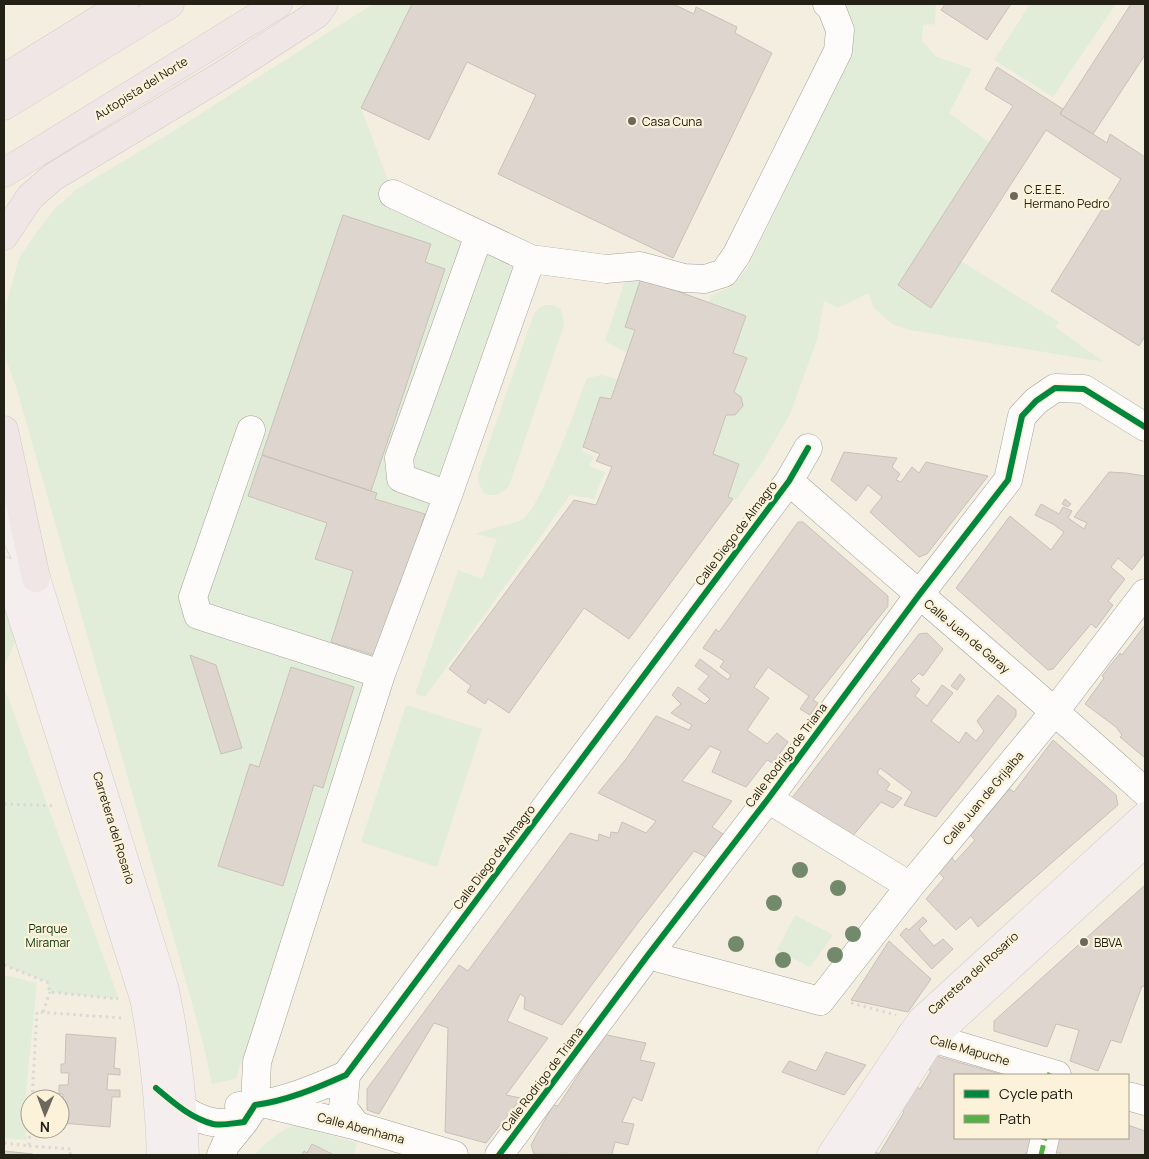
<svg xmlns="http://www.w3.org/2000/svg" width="1149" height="1159" font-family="Manrope,sans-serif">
<rect width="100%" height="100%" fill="#f4eee1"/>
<path fill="#e1edd8" d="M373,4H412L361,108L393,194L531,259L257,1062L242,1059L236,1079L212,1084L203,1043L176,946L17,390L6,359L5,340L7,301L19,258L36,233L56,207L77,189L172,132Z
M845,4H936L935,24L923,25L922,41L937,57L972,69L949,113L989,142L898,285L931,307L961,261L1059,322L1055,327L1104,362L910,330L892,324L873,307L869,293L837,308L824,301L817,340L790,414L763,461L736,500L728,497L739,464L713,454L747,358L733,353L746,316L709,303L711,295C729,289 737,283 748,267L850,57C853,38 854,21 845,4Z
M1030,4H1116L1053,97L994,60Z
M641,278L625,327L635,330L627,353L605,341L625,280Z
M545,305H553L561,309L564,325L509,486C494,501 479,498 478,475L534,313L540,307Z
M601,375L618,379L611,399L600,397L582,451L594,456L589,466L605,472L594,499L570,495L542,535L425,697L415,694L458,570L482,579L497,539L475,534C488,528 513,525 523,519C541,507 577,404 587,378Z
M4,601L16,639L4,667Z
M4,687L119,999L50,992L47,982L4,965Z
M406,705L482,729L437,867L361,842Z
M795,915L833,935L810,967L777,950Z
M4,975L37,983L25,1102L26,1140L4,1138Z
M295,1125L357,1143L354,1155H334L313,1144L307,1153L304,1151L302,1155H254C266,1143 278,1131 295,1125Z"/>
<path fill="#ded6ce" stroke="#c9c1b9" d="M412,4H673L694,14L696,7L737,27L735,33L772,53L673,258L498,174L536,95L467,62L429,140L361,108Z
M945,4H1011L987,40L941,10Z
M1131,4H1145V55L1093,134L1060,114Z
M997,67L1063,109L1060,114L1093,134L1107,143L1110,134L1145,157V336L1139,346L1051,291L1121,179L1046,130L931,308L898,285L1013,106L985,89Z
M343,215L431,244L425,262L445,269L371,491L262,455Z
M641,278L746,316L733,353L747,358L734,392L741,397L743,406L735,415H726L713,454L739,464L728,497L733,499L629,639L584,608L509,713L488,699L485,704L467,692L471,686L449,669L574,500L596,505L612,467L596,461L600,454L583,447L600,397L611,399L635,330L625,327Z
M844,452L897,458L892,467L900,474L896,480L901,482L912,467L919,473L926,462L988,476L927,554L919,557L870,512L882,497L868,485L856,501L831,480Z
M262,455L377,493L375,499L425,514L380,657L331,642L353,571L315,559L327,523L248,496Z
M1109,472L1126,473L1145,476V553L1132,570L1118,558L1111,567L1125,579L1108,601L1113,605L1096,628L1091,624L1053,669L1048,670L956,588L1010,516L1051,550L1064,532L1053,524L1035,515L1041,504L1059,514L1063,507L1072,511L1068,518L1084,529L1087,523L1074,517Z
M1065,499L1071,504L1068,507L1062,504Z
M798,522H803L888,596V606L813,700L818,703L810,715L800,709L809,696L768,667L754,687L769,698L747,730L767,744L777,733L788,742L773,763L767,760L746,787L712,772L721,751L710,746L682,781L732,801L712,827L723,834L706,857L694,851L637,924L562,1025L524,1009L525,997L520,994L507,1021L548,1038L506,1095L521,1098L486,1143L445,1132L448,1028L434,1023L379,1114L367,1110V1089L459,965L468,971L570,833L598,841L599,834L610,838L611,832L618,833L622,822L646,833L656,821L598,793L626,759L656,716L689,730L692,725L671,713L681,704L672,695L678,687L705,704L710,699L698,689L709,676L695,666L700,659L728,680L731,675L720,667L724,661L703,648L716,629L719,632Z
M1145,625V758L1120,737L1122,735L1116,727L1085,704L1104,678L1102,676L1120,653L1122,655Z
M927,633L943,649L923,676L919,673L911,681L920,689L915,696L927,706L942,685L953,693L931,721L959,743L966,732L976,741L984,731L977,721L998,695L1016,710V716L936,817L904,805L912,792L880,768L877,773L890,784L886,790L902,798L893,808L881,802L852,837L791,799L919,634Z
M190,655L216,665L242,748L221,754Z
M291,667L354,687L323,788L314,785L283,886L218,866L250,764L259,767Z
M960,674L965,679L957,690L951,686Z
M1053,740L1116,795L1118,805L978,927L971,917L956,930L926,899L944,878L938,872L951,856L955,862L975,840L970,835L1008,788L1014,792Z
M1145,885V987L1142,986L1121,1043L1111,1040L1098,1071L1070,1061L1079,1030L1056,1024L1047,1047L994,1031V1021Z
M923,917L927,921L919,929L934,946L943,939L953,949L932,969L900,935L906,928L909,930Z
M889,941L931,979L908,1012L851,1000Z
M66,1034L116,1038L114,1068L120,1069V1075L108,1074L107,1090H120V1097H112L110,1127L61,1123L63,1094H59V1085H68L69,1073H61V1064H65Z
M602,1034L646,1043L640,1060L655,1063L642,1101L633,1097L622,1122L634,1124L628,1145L615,1142L612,1154L615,1155L534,1154L531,1145L553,1105L558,1106L588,1060L582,1059Z
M826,1052L866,1065L844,1095L782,1072L789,1061L816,1071Z
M936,1056L1004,1075H955V1138H1039H1035L1025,1155H867L871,1149L879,1154L904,1112L901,1109L916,1086L920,1089L931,1071L928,1069Z
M1128,1125L1145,1131V1155H1061V1153H1052L1053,1138H1128Z
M312,1144L334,1155H302L304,1151L307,1153Z
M4,1151L33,1154V1155H4Z"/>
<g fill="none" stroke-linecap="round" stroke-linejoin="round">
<defs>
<path id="minor" d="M393,194L531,259L606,269L640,266L684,278L705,279L724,273L737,254L838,51L840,30L831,7L827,4
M251,430L193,597L198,615L381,674
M789,481C907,585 1028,686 1145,792
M448,495L401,478L399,458L479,235
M768,799L910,886
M648,955L820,1001L910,886L1055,711L1145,593
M911,1035L932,1038L1057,1075
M346,1075L343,1108L357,1126
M1128,1096L1145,1101
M166,1097C193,1118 210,1127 244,1122L255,1105C286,1101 317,1088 346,1075L789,481L808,448
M266,1104L357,1126L454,1155
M239,1106L255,1105L257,1062L381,674L448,495L531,259
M221,1155L226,1144L244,1122
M499,1155L648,955L768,799L919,595L1008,480L1022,416L1036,401L1055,388L1084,389L1145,427
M1041,1155L1045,1138"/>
<path id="major" d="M4,510L36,578L164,987C177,1045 183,1096 185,1155
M4,571L14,591L144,998C154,1049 159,1103 161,1155
M831,1155L921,1021L1145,816
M857,1155L932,1038L1145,843"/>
<path id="highway" d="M4,78L124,4
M4,106L170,4
M4,173L278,4
M4,236L30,197L53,177L221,76L317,14L324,4
M4,430L36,578"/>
</defs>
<use href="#minor" stroke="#a5a197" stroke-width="29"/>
<use href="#major" stroke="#cfccc6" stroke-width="29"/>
<use href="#highway" stroke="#cfccc6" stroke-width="29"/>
<path stroke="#dad9d4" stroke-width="3" stroke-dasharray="2.5 4" stroke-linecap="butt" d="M4,804L56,806
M4,965L47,982L50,992L118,999
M851,1003L896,1015
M43,1012L50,992
M32,1099L37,1012L122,1018
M4,1143L29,1146L30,1129
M29,1146L71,1149L70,1155"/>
<use href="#minor" stroke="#fdfcfa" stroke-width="28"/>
<use href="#major" stroke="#f5eeee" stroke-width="28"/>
<use href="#highway" stroke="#f0e6e6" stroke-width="28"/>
<path stroke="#55b145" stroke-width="5" stroke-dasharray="10 5" stroke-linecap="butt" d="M1049,1075L1050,1073
M1041,1155L1045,1138"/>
<defs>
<path id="cycleway" d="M156,1088C173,1102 190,1118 213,1124C223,1126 234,1123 244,1122L255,1105C286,1101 317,1088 346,1075L789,481L808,448
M499,1155L648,955L768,799L919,595L1008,480L1022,416L1036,401L1055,388L1084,389L1145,427"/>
</defs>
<use href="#cycleway" stroke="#fcf2d9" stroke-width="9"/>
<use href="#cycleway" stroke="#00873e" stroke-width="6"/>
</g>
<g fill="#73896c">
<circle cx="800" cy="870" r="8"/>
<circle cx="838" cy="888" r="8"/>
<circle cx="774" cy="903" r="8"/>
<circle cx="853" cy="934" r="8"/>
<circle cx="736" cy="944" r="8"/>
<circle cx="835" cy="955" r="8"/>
<circle cx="783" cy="960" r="8"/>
</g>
<g fill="#6c685d" stroke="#fcf2d9" stroke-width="2">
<circle cx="632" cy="121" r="5"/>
<circle cx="1014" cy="196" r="5"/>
<circle cx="1084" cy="942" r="5"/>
</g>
<g text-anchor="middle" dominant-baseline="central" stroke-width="4.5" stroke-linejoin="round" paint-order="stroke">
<g font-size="12" fill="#232016" stroke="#fcf2d9">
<text transform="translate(141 88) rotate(-32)">Autopista del Norte</text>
<text transform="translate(736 533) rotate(-53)">Calle Diego de Almagro</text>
<text transform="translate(967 636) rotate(40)">Calle Juan de Garay</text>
<text transform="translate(786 755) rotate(-53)">Calle Rodrigo de Triana</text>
<text transform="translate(983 798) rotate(-50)">Calle Juan de Grijalba</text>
<text transform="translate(114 828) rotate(73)">Carretera del Rosario</text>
<text transform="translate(494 857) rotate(-53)">Calle Diego de Almagro</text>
<text transform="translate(973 973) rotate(-42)">Carretera del Rosario</text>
<text transform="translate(970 1050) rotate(16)">Calle Mapuche</text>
<text transform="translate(542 1079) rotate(-53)">Calle Rodrigo de Triana</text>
<text transform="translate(361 1128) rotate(15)">Calle Abenhama</text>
</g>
<g font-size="12" fill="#232016" stroke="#fcf2d9" text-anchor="start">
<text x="642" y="121">Casa Cuna</text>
<text x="1024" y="189">C.E.E.E.<tspan x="1024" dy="14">Hermano Pedro</tspan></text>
<text x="1094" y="942">BBVA</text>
</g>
<g font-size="12" fill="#09360c" stroke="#fcf2d9">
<text x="48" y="928">Parque<tspan x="48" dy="14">Miramar</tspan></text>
</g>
</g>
<rect width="1149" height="1159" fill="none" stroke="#232016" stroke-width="10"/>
<rect x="954" y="1074" width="175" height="65" fill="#fcf2d9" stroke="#a59e8b"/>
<rect x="964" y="1090" width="25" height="8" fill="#00873e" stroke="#a59e8b"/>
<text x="999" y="1099" font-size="15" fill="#232016">Cycle path</text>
<rect x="964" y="1115" width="25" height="8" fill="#55b145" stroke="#a59e8b"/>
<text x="999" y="1124" font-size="15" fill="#232016">Path</text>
<g transform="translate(45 1114) rotate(181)"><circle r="24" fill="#fcf2d9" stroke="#a59e8b"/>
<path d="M0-4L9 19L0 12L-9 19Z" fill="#6c685d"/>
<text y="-8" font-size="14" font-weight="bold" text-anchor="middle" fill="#232016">N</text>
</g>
</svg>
